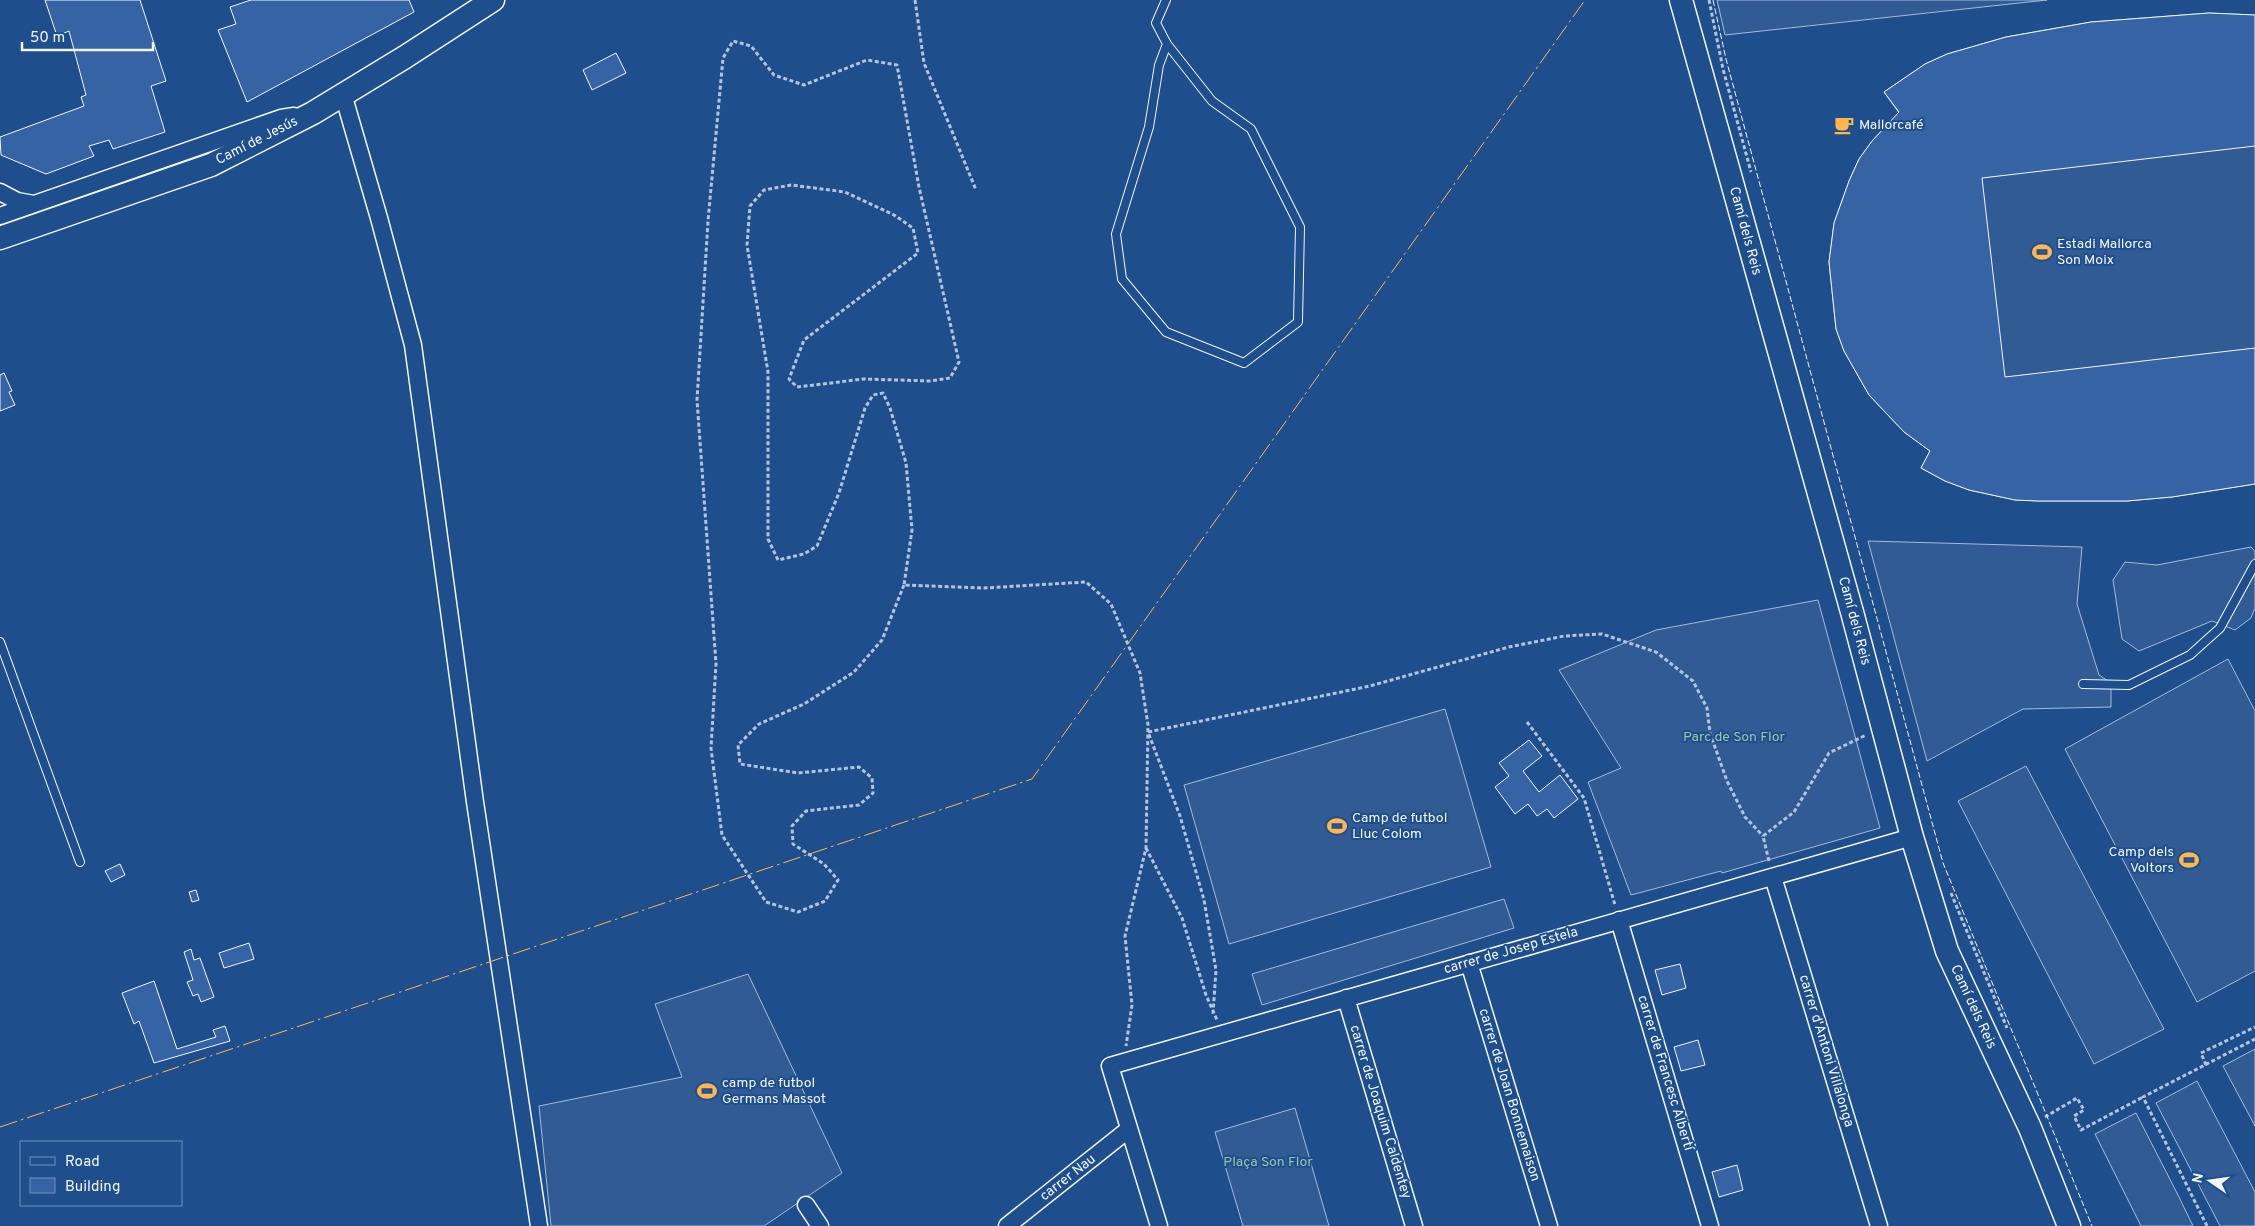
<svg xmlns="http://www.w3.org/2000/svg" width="2255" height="1226" font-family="Overpass,sans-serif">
<rect width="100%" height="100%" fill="#1f4e8c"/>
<path fill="#305b95" stroke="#a8bbd7" d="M1717,0H2047L1725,35Z
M2209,13L2255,15V484L2172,497L2127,501H2038L2015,500L1969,490L1945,481L1921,468L1930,451L1904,432L1869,395L1844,351L1836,329L1829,262L1834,223L1849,181L1859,159L1872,141L1899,113L1884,92L1925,64L1947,54L2006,37L2091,22Z
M1868,541L2082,547L2077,604L2099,675L2111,683V707L2023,709L1927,761Z
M2251,547L2255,551V608L2251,618L2235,630L2212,621L2139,651L2122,639L2113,580L2125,562L2157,565Z
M1818,600L1880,828L1722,873L1721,871L1631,895L1588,782L1621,768L1559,670L1656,630Z
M2228,659L2255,711V971L2197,1002L2065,749Z
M1445,709L1491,867L1229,944L1184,785Z
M2026,766L2164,1029L2094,1064L1958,801Z
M1504,899L1514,928L1262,1005L1252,974Z
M748,974L842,1173L764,1226H551L539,1106L682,1077L655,1004Z
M2255,1049V1126L2223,1066Z
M2197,1081L2255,1192V1226H2220L2156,1103Z
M1295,1108L1329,1226H1243L1215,1132Z
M2136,1113L2179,1197L2193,1226H2141L2095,1134Z"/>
<path fill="#3563a3" stroke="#f2f6ff" d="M45,0H140L166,81L151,86L165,132L113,149L109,140L89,146L94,156L46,174L1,155L0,137L84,106L81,97L86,95L69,31L57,36Z
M251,0H409L414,12L247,102L218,30L236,24L230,7Z
M2209,13L2255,15V146L1982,178L2005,377L2255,348V484L2172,497L2127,501H2038L2015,500L1969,490L1945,481L1921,468L1930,451L1904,432L1869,395L1844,351L1836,329L1829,262L1834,223L1849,181L1859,159L1872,141L1899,112L1884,92L1925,64L1947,54L2006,37L2091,22Z
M616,53L626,73L592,90L583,70Z
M4,373L12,391L9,392L15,405L0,411V375Z
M1529,740L1542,756L1523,771L1539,792L1560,775L1578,799L1554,818L1547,809L1537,816L1528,804L1515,814L1495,787L1509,776L1499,763Z
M120,864L125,875L111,882L105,871Z
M196,890L199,900L192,902L189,892Z
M249,943L254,959L224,968L219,953Z
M191,949L194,960L200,958L214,997L201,1002L198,994L193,996L187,982L193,980L184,952Z
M1680,964L1686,988L1662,995L1655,970Z
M154,981L177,1049L216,1037L213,1030L225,1026L230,1041L154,1063L139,1021L134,1024L122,993Z
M1698,1040L1705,1065L1681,1071L1674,1047Z
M1737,1165L1743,1190L1719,1197L1712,1172Z"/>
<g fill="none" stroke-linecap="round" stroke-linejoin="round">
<defs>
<path id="lane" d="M1166,0L1156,23L1167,44L1212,101L1251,129L1300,227L1298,322L1244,363L1166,332L1122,279L1116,234L1149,127L1159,65L1167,44
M0,642L80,862
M2083,684L2129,685L2190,655L2220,628L2255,564"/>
<path id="street" d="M343,94L379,218L413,345L475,802L539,1226
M0,192L17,201L34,204
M0,216L281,118L294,116
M1773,877L1879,1226
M1619,920L1710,1226
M1469,963L1549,1226
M1346,998L1414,1226
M806,1205L820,1226
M1007,1226L1129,1129
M1159,1226L1110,1066L1912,837"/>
<path id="secondary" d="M1681,0L1852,612L1912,837L1947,951L2030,1128L2069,1226
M0,238L211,165L313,113L405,57L493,0"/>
</defs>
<use href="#lane" stroke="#f2f6ff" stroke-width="10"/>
<use href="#street" stroke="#f2f6ff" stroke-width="19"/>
<use href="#secondary" stroke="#f2f6ff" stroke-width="25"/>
<path stroke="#b3c4dc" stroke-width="3" stroke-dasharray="4 2.5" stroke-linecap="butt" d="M915,0L924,63L976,190
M1709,0L1723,69L1751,172
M904,585L882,640L854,672L804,704L759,724L738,745L740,764L798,773L859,767L872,778L873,793L859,805L806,811L792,826L793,844L824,864L838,880L825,901L798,912L766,902L722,835L711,748L716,664L697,400L708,221L723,58L733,41L751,46L774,75L804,85L867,60L897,65L919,187L959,362L950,378L930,381L864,379L797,387L789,379L804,340L918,253L913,228L894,215L845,192L791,185L764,190L750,206L747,245L768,372V539L778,560L804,554L817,546L839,493L865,408L873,395L883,393L890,408L906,463L912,530L904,585L984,588L1086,582L1111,604L1140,673L1148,725L1146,848L1125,936L1132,1005L1126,1046
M1527,722L1584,798L1615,905
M1146,848L1182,918L1206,995L1217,1020
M1769,861L1763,836L1794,812L1829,753L1866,735
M1951,893L2007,1028
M1213,1014L1216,970L1204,900L1180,816L1148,732L1370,686L1509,647L1564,636L1602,634L1656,652L1693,681L1707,708L1710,733L1727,781L1745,817L1763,836
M2206,1065L2201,1053L2255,1027
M2045,1117L2077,1098L2084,1110L2074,1116L2081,1130L2143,1097
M2207,1226L2143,1097L2255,1039"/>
<use href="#lane" stroke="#1f4e8c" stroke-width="8"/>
<use href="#street" stroke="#1f4e8c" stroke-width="16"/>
<use href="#secondary" stroke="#1f4e8c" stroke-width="22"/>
<path stroke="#f2f6ff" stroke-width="1" stroke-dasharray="6 2.5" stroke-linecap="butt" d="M1713,0L1726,59L1943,863L2092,1226"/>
<path stroke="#ffb74d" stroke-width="1" stroke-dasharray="18 4 2.5 4" stroke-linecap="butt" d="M0,1127L1032,779L1585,0"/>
</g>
<defs>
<symbol id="cafe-bare" viewBox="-9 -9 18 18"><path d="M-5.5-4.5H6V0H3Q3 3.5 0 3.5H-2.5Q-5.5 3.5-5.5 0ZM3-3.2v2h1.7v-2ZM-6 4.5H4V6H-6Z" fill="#ffb74d" stroke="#1f4e8c" stroke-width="2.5" paint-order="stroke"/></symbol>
<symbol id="stadium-bare" viewBox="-9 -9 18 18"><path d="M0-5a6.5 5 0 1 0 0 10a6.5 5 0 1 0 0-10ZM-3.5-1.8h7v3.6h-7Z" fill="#ffb74d" stroke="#1f4e8c" stroke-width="2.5" paint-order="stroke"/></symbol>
</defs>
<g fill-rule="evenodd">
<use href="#cafe-bare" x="1830" y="111" width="28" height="28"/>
<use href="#stadium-bare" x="2028" y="238" width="28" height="28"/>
<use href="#stadium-bare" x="1323" y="812" width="28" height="28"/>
<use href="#stadium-bare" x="2175" y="846" width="28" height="28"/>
<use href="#stadium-bare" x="693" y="1077" width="28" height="28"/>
</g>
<g text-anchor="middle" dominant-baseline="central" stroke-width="4" stroke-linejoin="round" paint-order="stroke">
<g font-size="14" fill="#f2f6ff" stroke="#1f4e8c" text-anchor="start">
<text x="1859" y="125">Mallorcafé</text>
<text x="2057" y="244">Estadi Mallorca<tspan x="2057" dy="16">Son Moix</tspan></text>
<text x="1352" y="818">Camp de futbol<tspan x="1352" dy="16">Lluc Colom</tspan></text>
<text x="2174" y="852" text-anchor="end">Camp dels<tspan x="2174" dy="16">Voltors</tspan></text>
<text x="722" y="1083">camp de futbol<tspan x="722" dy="16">Germans Massot</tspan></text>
</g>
<g font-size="14" fill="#f2f6ff" stroke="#1f4e8c">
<text transform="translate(257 141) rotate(-27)">Camí de Jesús</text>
<text transform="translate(1745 231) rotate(75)">Camí dels Reis</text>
<text transform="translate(1854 621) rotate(75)">Camí dels Reis</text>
<text transform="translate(1511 951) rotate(-16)">carrer de Josep Estela</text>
<text transform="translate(1973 1007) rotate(65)">Camí dels Reis</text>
<text transform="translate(1826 1051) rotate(73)">carrer d'Antoni Villalonga</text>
<text transform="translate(1665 1073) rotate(73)">carrer de Francesc Albertí</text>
<text transform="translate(1509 1095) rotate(73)">carrer de Joan Bonnemaison</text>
<text transform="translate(1380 1112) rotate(73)">carrer de Joaquim Caldentey</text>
<text transform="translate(1068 1178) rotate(-38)">carrer Nau</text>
</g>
<g font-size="14" fill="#97c8a6" stroke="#1f4e8c">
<text x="1734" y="737">Parc de Son Flor</text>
<text x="1268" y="1162">Plaça Son Flor</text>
</g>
</g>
<rect x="20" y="1141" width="162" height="65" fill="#1f4e8c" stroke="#7391ba"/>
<rect x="30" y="1157" width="25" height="8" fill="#1f4e8c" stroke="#7391ba"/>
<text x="65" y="1166" font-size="15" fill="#f2f6ff">Road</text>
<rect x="30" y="1178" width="25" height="15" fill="#3563a3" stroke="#7391ba"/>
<text x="65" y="1191" font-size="15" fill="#f2f6ff">Building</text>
<g transform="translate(2210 1181) rotate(283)" stroke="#1f4e8c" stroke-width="4" paint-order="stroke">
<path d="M0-4L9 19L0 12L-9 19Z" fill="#f2f6ff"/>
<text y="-8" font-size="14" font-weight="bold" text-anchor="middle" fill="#f2f6ff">N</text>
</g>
<path d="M22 42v8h131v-8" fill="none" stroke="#f2f6ff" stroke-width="2.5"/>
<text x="30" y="42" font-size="15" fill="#f2f6ff" stroke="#1f4e8c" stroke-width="4" paint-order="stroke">50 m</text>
</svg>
